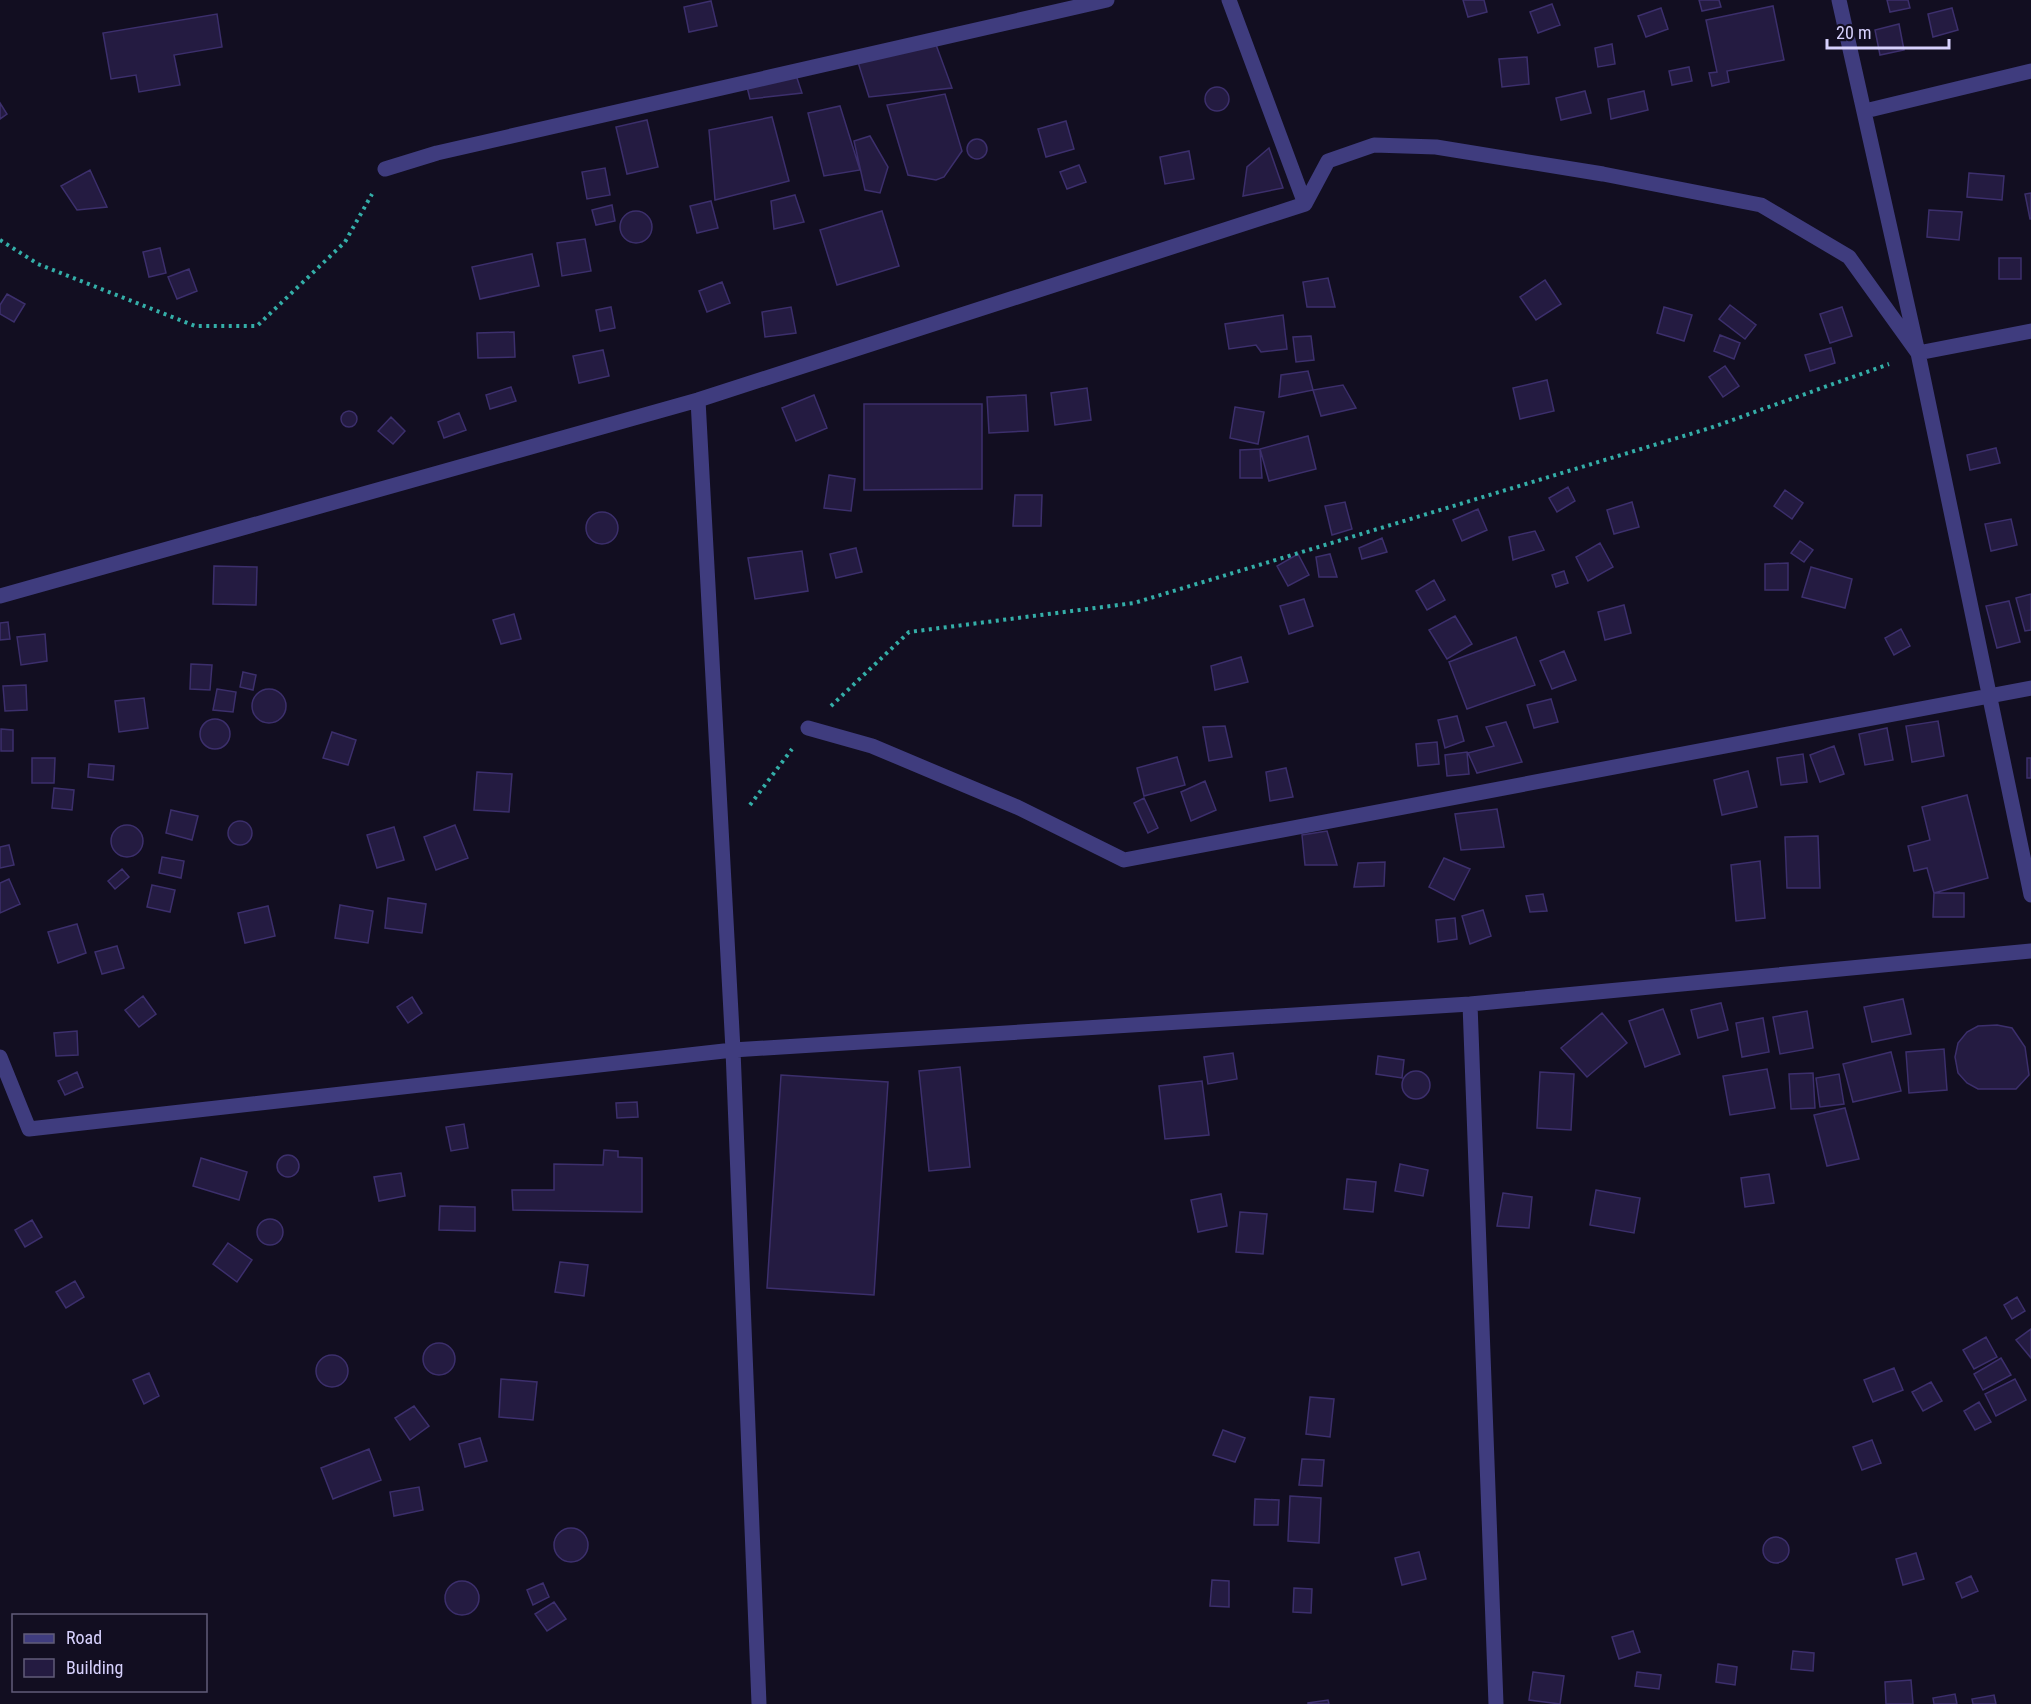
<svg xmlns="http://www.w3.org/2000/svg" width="2031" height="1704" font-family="'Roboto Condensed',sans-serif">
<rect width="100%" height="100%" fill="#120e21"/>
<path fill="#241b41" stroke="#3c2f6c" stroke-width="1.5" d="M1463,0H1484L1487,12L1468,17Z
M1699,0H1719L1721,7L1702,11Z
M1887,0H1908L1910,8L1890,12Z
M711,1L717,26L689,32L684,7Z
M1552,4L1560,25L1538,33L1530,12Z
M1773,6L1784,60L1727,71L1729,82L1712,86L1709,73L1717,72L1706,20Z
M1661,8L1668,29L1646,37L1638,16Z
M1952,8L1958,30L1933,37L1928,14Z
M217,14L222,47L174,55L180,85L139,92L136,75L111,79L103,33Z
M1899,24L1904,50L1880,55L1875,30Z
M935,42L952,88L869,97L857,59Z
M1612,44L1615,64L1598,67L1595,48Z
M1527,57L1529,84L1502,87L1499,59Z
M1689,67L1692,81L1672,85L1669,71Z
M795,72L802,93L750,99L747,87Z
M1205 99a12 12 0 1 1 24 0a12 12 0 1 1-24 0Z
M1585,91L1591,113L1561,120L1556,98Z
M1644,91L1648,110L1611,119L1608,99Z
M945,94L962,151L944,177L936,180L908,175L887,105Z
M0,103L7,114L0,119Z
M840,106L860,170L824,176L808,113Z
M772,117L789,181L715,200L709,130Z
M647,120L658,167L627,174L616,127Z
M1066,121L1074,149L1046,157L1038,129Z
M870,136L888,167L880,193L865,190L854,141Z
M967 149a10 10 0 1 1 20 0a10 10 0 1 1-20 0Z
M1269,148L1283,188L1243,196L1247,167Z
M1189,151L1194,179L1165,184L1160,157Z
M1079,165L1086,182L1067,189L1060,172Z
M605,168L610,195L587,199L582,172Z
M90,170L107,207L77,210L61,186Z
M1969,173L2004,176L2002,200L1967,197Z
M2031,193V219H2030L2025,194Z
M795,195L804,222L774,229L771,201Z
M711,201L718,228L697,233L690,206Z
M612,205L615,221L596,225L592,210Z
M1929,210L1962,212L1959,240L1927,237Z
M620 227a16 16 0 1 1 32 0a16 16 0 1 1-32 0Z
M882,211L899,266L837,285L820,230Z
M585,239L591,271L562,276L557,243Z
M160,248L166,273L149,277L143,252Z
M532,254L539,286L480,299L472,267Z
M1999,258H2021V279H1999Z
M189,269L197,291L177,299L168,277Z
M1328,278L1335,307H1307L1303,282Z
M1545,280L1561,304L1536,320L1520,297Z
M722,282L730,303L707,312L699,291Z
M7,294L25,304L14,322L0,314V305Z
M1730,305L1756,325L1745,339L1719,319Z
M611,307L615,328L600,331L596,310Z
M791,307L796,333L765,337L762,312Z
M1664,307L1692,315L1684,341L1657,333Z
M1842,307L1852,336L1830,343L1820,314Z
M1283,315L1287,349L1261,352L1256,345L1229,349L1225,324Z
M514,332L515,357L478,358L477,333Z
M1720,335L1740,343L1734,359L1714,351Z
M1311,336L1314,360L1296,362L1293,337Z
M1831,348L1835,363L1810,371L1805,355Z
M603,350L609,376L579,383L573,356Z
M1725,366L1739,386L1723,397L1709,377Z
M1308,371L1313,390L1279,397L1281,375Z
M1547,380L1554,411L1520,419L1513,388Z
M1343,385L1356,408L1321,416L1313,390Z
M511,387L516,401L490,409L486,395Z
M1087,388L1091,420L1055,425L1051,393Z
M814,395L827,428L796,441L782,408Z
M1026,395L1028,431L989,433L987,397Z
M864,404H982V489L864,490Z
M1235,407L1264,412L1258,444L1230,438Z
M341 419a8 8 0 1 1 16 0a8 8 0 1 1-16 0Z
M459,413L466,430L444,438L438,422Z
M391,417L405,431L393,444L378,431Z
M1308,436L1316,469L1269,481L1260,449Z
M1996,448L2000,463L1970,470L1967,455Z
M1260,449L1262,478H1240V450Z
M829,475L855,479L851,511L824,508Z
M1568,487L1575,501L1557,512L1549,498Z
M1785,490L1803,503L1792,519L1774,506Z
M1015,495H1042L1041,526H1013Z
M1345,502L1352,529L1332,535L1325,506Z
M1632,502L1639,527L1614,534L1607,510Z
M1478,509L1487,530L1462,541L1453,520Z
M586 528a16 16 0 1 1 32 0a16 16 0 1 1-32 0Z
M2011,519L2017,545L1991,551L1985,524Z
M1535,531L1544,550L1513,560L1509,537Z
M1382,538L1387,552L1362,559L1359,548Z
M1800,541L1813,550L1804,562L1791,553Z
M1600,543L1613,567L1588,581L1576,557Z
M856,548L862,572L836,578L830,554Z
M802,551L808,591L755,599L748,558Z
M1298,554L1309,575L1288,586L1277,566Z
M1330,554L1337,577H1319L1316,557Z
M1788,563V590H1765V564Z
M214,566L257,567L256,605L213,604Z
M1811,567L1852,579L1845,608L1802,597Z
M1564,571L1568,583L1556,587L1552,575Z
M1434,580L1445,600L1427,610L1416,591Z
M2031,594V630L2025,631L2016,598Z
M1304,599L1313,626L1289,634L1280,606Z
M2009,601L2020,642L1997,648L1986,606Z
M1624,605L1631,633L1605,640L1598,612Z
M514,614L521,639L501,644L493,620Z
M1455,616L1472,644L1447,659L1429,630Z
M8,622L10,639L0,640V623Z
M1901,629L1910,646L1894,655L1885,638Z
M45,634L47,661L21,665L17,637Z
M1516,637L1535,685L1467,709L1449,662Z
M1564,651L1576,680L1552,689L1540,661Z
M1241,657L1248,682L1215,690L1211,666Z
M191,664L212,665L210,690L190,689Z
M243,672L256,675L253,690L240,687Z
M26,685L27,710L5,711L3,686Z
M217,689L236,692L233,712L213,710Z
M252 706a17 17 0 1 1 34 0a17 17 0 1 1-34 0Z
M144,698L148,728L119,732L115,701Z
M1551,699L1558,722L1534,728L1527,705Z
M1457,716L1464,741L1445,748L1438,720Z
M200 734a15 15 0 1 1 30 0a15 15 0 1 1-30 0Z
M1938,721L1944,756L1912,762L1906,726Z
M1506,722L1522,762L1477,773L1468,753L1494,746L1486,727Z
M1225,726L1232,757L1209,761L1203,727Z
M1887,728L1893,760L1865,765L1859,734Z
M1,729L13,730V751H1Z
M332,732L356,740L348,765L323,758Z
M1437,742L1439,764L1418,766L1416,744Z
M1834,746L1844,774L1820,782L1810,755Z
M1467,752L1469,774L1447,776L1445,755Z
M1803,754L1807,782L1781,785L1777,758Z
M1177,757L1185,785L1144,796L1137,768Z
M32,758H55L54,783H32Z
M2027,758H2031V778H2027Z
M89,764L114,766L113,780L88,777Z
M1286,768L1293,797L1270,801L1266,772Z
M1748,771L1757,807L1722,815L1714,780Z
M477,772L512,774L509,812L474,810Z
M1205,781L1216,810L1191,821L1181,792Z
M54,788L74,790L72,810L52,808Z
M1967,795L1988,878L1934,893L1927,868L1914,871L1908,846L1930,840L1922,807Z
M1144,798L1158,828L1148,833L1134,803Z
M1497,809L1504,847L1461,850L1455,814Z
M171,810L198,816L192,840L166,833Z
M228 833a12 12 0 1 1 24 0a12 12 0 1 1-24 0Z
M455,825L468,858L436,870L424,837Z
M111 841a16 16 0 1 1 32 0a16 16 0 1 1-32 0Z
M394,827L404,860L377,868L367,835Z
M1327,831L1337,865H1305L1302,835Z
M1818,836L1820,888H1787L1785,837Z
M9,845L14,865L0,868V847Z
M162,857L184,861L181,878L159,873Z
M1444,858L1470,869L1454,900L1429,887Z
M1760,861L1765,918L1736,921L1731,865Z
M1385,862L1384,886L1354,887L1358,863Z
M122,869L129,877L115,889L108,881Z
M9,879L20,904L0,913V883Z
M152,885L175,890L170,912L147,907Z
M1934,893H1964V917H1933Z
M1543,894L1547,911L1530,912L1526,896Z
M388,898L426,904L422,933L385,928Z
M340,905L373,911L368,943L335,938Z
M268,906L275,936L245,943L238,913Z
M1483,910L1491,936L1470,944L1462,916Z
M1455,918L1457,939L1438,942L1436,920Z
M77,924L86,953L58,963L48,932Z
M117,946L124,968L102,974L95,952Z
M143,996L156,1014L139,1027L125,1010Z
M412,997L422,1013L408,1023L397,1007Z
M1903,999L1911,1034L1872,1042L1864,1007Z
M1721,1003L1728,1030L1698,1038L1691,1010Z
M1663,1009L1680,1054L1645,1067L1629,1021Z
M1807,1011L1813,1048L1780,1054L1773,1017Z
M1602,1013L1627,1043L1587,1077L1561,1048Z
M1763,1018L1769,1052L1742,1057L1736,1023Z
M1997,1025L2012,1028L2025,1047L2029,1075L2016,1089H1978L1967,1083L1958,1073L1955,1057L1958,1043L1967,1032L1978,1026Z
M77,1031L78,1055L56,1056L54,1033Z
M1944,1049L1947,1090L1909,1093L1906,1052Z
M1891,1052L1901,1091L1853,1102L1843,1064Z
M1233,1053L1237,1079L1208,1084L1204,1057Z
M1378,1056L1404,1060L1402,1078L1376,1074Z
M960,1067L970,1167L929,1171L919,1071Z
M1767,1069L1775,1108L1730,1115L1723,1076Z
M1402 1085a14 14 0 1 1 28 0a14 14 0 1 1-28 0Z
M77,1072L83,1087L65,1095L58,1081Z
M1540,1072L1574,1074L1571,1130L1537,1128Z
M1813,1073L1815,1108L1791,1109L1789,1074Z
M1839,1074L1844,1104L1820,1107L1816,1078Z
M781,1075L888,1082L874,1295L767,1288Z
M1202,1081L1209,1135L1165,1139L1159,1086Z
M637,1102L638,1117L617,1118L616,1103Z
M1845,1108L1859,1159L1827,1166L1814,1115Z
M464,1124L468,1148L451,1151L446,1127Z
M604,1150L618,1151V1157L642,1158V1212L513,1210L512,1190H554V1164L603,1165Z
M277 1166a11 11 0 1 1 22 0a11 11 0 1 1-22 0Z
M201,1158L247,1172L239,1200L193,1186Z
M1400,1164L1428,1170L1423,1196L1395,1191Z
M401,1173L405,1196L379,1201L374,1177Z
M1769,1174L1774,1203L1745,1207L1741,1178Z
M1347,1179L1376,1182L1373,1212L1344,1209Z
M1596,1190L1640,1198L1634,1233L1590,1225Z
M1503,1193L1532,1197L1529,1228L1497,1226Z
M1221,1194L1227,1226L1198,1232L1191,1200Z
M440,1206L475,1207V1231L439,1230Z
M1240,1212L1267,1214L1263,1254L1236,1252Z
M257 1232a13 13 0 1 1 26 0a13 13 0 1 1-26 0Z
M32,1220L42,1237L25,1247L15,1230Z
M228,1243L252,1260L237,1282L213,1264Z
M560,1262L588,1265L584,1296L555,1292Z
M75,1281L84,1297L66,1308L56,1292Z
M2017,1297L2025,1311L2012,1319L2004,1305Z
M2031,1329V1358L2016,1340Z
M1986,1337L1997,1357L1974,1369L1963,1350Z
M423 1359a16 16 0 1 1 32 0a16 16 0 1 1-32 0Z
M316 1371a16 16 0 1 1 32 0a16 16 0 1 1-32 0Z
M2001,1358L2011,1375L1983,1390L1974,1374Z
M1894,1368L1903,1390L1873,1402L1864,1380Z
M149,1373L159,1396L144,1404L133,1380Z
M501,1379L537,1382L533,1420L499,1417Z
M2015,1379L2026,1400L1996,1416L1985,1394Z
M1931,1382L1942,1401L1923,1411L1912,1392Z
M1310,1397L1334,1399L1330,1437L1306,1434Z
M1979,1402L1991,1422L1975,1430L1964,1411Z
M414,1406L429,1426L410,1440L395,1418Z
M1223,1430L1245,1438L1235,1462L1213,1455Z
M480,1438L487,1461L465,1467L459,1444Z
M1872,1440L1881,1463L1862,1470L1853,1447Z
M369,1449L381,1480L333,1499L321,1468Z
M1302,1459L1324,1460L1322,1486L1299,1485Z
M419,1487L423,1510L394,1516L390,1492Z
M1290,1496L1321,1498L1319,1543L1288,1541Z
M1255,1499L1279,1500L1278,1525H1254Z
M554 1545a17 17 0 1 1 34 0a17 17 0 1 1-34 0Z
M1763 1550a13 13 0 1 1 26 0a13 13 0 1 1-26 0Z
M1419,1552L1426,1579L1402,1585L1395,1558Z
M1916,1553L1924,1579L1903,1585L1896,1559Z
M1971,1576L1978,1591L1962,1598L1956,1583Z
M1212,1580L1229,1581V1607L1210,1606Z
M445 1598a17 17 0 1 1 34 0a17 17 0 1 1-34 0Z
M543,1583L549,1597L533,1605L527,1590Z
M1294,1588L1312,1589L1311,1613L1293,1612Z
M554,1602L566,1619L547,1631L535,1614Z
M1633,1631L1640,1652L1619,1659L1612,1637Z
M1793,1651L1814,1653L1813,1671L1791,1669Z
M1718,1664L1737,1667L1735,1685L1716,1682Z
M1533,1672L1564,1676L1560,1704L1529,1700Z
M1637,1672L1661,1675L1659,1689L1635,1686Z
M1911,1680L1913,1704H1886L1885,1682Z
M1955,1694L1957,1704H1934L1933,1698Z
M1994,1695L1996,1704H1973L1972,1699Z
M1328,1700L1329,1704H1308V1703Z"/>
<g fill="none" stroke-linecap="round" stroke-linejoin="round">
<path stroke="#34aea8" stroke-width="4" stroke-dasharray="3 4.5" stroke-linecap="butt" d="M0,240L38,264L195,326H257L345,242L372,194
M831,706L909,632L1134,603L1710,428L1889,364
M750,805L792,749"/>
<path stroke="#3f3c7e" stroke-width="15" d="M1229,0L1305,204
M1839,0L1918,353L2031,895
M1865,111L2031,71
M385,169L437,153L1107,0
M698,400L733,1050L759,1704
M0,596L698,400L1305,204L1328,161L1374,145L1436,147L1603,174L1761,205L1849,257L1918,353L2031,331
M808,728L872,746L1017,807L1124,860L2031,688
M1470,1004L1496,1704
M0,1057L29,1129L733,1050L1470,1004L2031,951"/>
</g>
<rect x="12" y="1614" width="195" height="78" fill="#120e21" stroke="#615c79" stroke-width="1.5"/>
<rect x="24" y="1634" width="30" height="9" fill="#3f3c7e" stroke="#615c79" stroke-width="1.5"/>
<text x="66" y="1644" font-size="18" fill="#d7d1fd">Road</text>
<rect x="24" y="1659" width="30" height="18" fill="#241b41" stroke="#615c79" stroke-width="1.5"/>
<text x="66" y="1674" font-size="18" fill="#d7d1fd">Building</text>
<path d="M1827 39v9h122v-9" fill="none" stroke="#d7d1fd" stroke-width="3"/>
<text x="1836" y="39" font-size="18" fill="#d7d1fd" stroke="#120e21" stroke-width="4.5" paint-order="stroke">20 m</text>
</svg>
